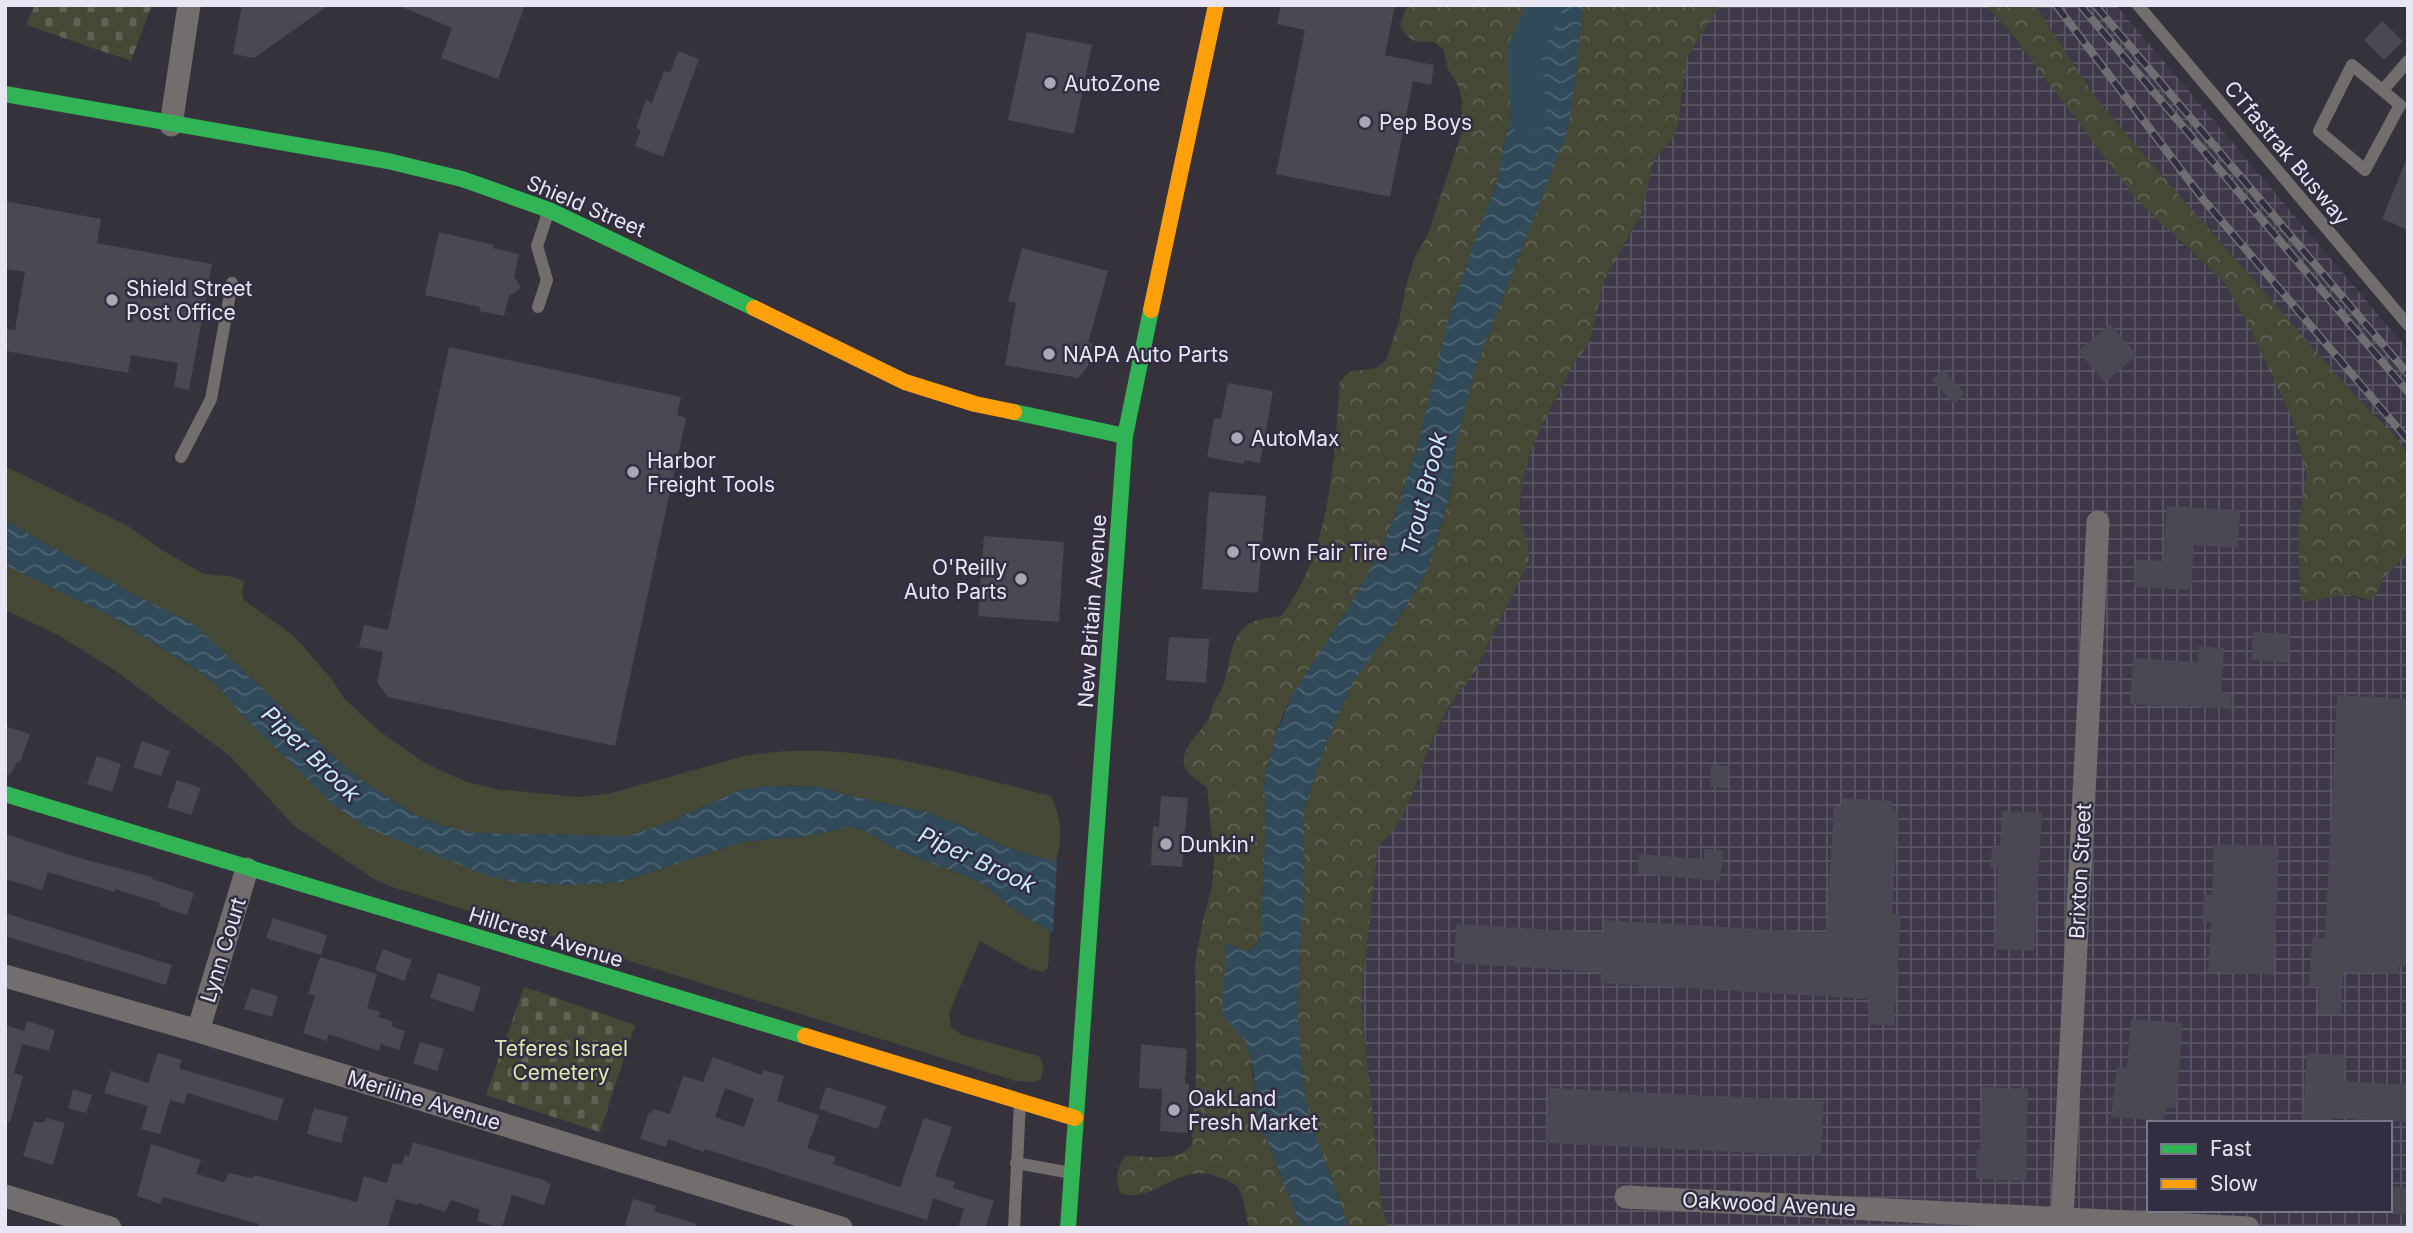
<svg xmlns="http://www.w3.org/2000/svg" width="2413" height="1233" font-family="Inter,sans-serif">
<defs>
<pattern id="industrial-grid" width="8" height="8" patternUnits="userSpaceOnUse" patternTransform="scale(1.75)"><rect width="8" height="8" fill="#3e3848"/><path d="M0 4h8M4 0v8" fill="none" stroke="#5a5563"/></pattern>
<pattern id="forest-crowns" width="20" height="18" patternUnits="userSpaceOnUse" patternTransform="scale(1.75)"><rect width="20" height="18" fill="#464836"/><path d="M2 6a3 3 0 1 1 6 0M12 15a3 3 0 1 1 6 0" fill="none" stroke="#616254"/></pattern>
<pattern id="cemetery-stones" width="16" height="16" patternUnits="userSpaceOnUse" patternTransform="scale(1.75)"><rect width="16" height="16" fill="#464836"/><path d="M2 7V4a2 2 0 0 1 4 0v3zM10 15v-3a2 2 0 0 1 4 0v3z" fill="#616254"/></pattern>
<pattern id="water-waves" width="16" height="10" patternUnits="userSpaceOnUse" patternTransform="scale(1.75)"><rect width="16" height="10" fill="#304a5a"/><path d="M0 5q4-4 8 0t8 0" fill="none" stroke="#4e6472"/></pattern>
</defs>
<rect width="100%" height="100%" fill="#35323c"/>
<path fill="url(#industrial-grid)" fill-rule="evenodd" d="M1722,5H1986L2178,240L2224,282L2247,322L2292,418L2307,474L2298,530L2305,602L2348,594L2361,600L2375,596L2384,577L2408,553V1228H1387L1381,1198L1361,1000L1378,846L1388,838L1407,803L1437,730L1464,685L1473,675L1528,563L1520,513L1522,479L1535,440L1575,361L1585,350L1591,338L1603,283L1640,216L1654,160L1672,139L1683,98L1684,70L1687,57L1717,9ZM2149,1123H2390V1210H2149Z
M2035,5H2116L2408,350V454L2395,436L2352,392L2125,133L2091,91Z"/>
<path fill="#464836" d="M5,466L128,526L162,550L204,574L229,576L244,581L242,593L244,600L294,636L330,677L345,699L379,731L425,763L467,782L495,789L578,797L608,794L744,756C850,738 949,771 1051,796C1061,817 1063,838 1056,861L1036,857L1011,849L963,826L926,812L846,795L821,787L768,786L741,790L666,823L628,836L474,833L437,824L412,813L367,784L345,767L194,624L135,595L5,520Z
M5,565L109,615L203,674L224,693L242,715L514,882L572,885L620,882L746,841L799,837L850,827L863,830L898,850L973,879L984,885L1015,910L1050,931L1048,968L1043,972L1030,969L980,941L949,1013L951,1027L962,1035L1038,1056C1046,1063 1043,1069 1041,1079L1035,1082L1016,1081L392,887L374,879L294,826L230,756L113,669L56,634L5,610Z"/>
<path fill="url(#forest-crowns)" d="M1407,5H1538L1533,22L1525,74L1505,139L1497,182L1476,237L1449,318L1416,452L1393,521L1382,547L1348,609L1294,692L1281,718L1266,771L1264,786L1266,813L1261,933C1252,957 1247,953 1227,944L1239,1033L1246,1042L1250,1055L1259,1122L1270,1147L1301,1228H1250C1244,1215 1246,1198 1237,1187C1232,1181 1224,1179 1218,1177C1179,1160 1152,1206 1120,1193C1115,1179 1117,1167 1125,1156C1143,1155 1184,1164 1192,1143L1196,1073L1195,964L1202,925L1212,887L1214,860L1207,788C1201,782 1186,774 1184,765C1180,748 1203,731 1209,717C1211,712 1212,707 1214,702C1216,697 1221,693 1222,688C1230,669 1228,647 1241,631C1249,619 1268,618 1281,616C1331,550 1334,461 1340,382L1349,372L1376,368L1386,360L1399,321L1407,282L1415,257L1428,234L1461,134L1462,100L1459,87L1448,69L1443,49L1432,41C1417,44 1407,40 1400,25Z
M1583,5H1722L1717,10L1687,57L1678,126L1672,139L1654,160L1640,216L1603,283L1591,337L1585,350L1575,361C1552,408 1519,457 1520,511C1520,531 1532,542 1528,563L1473,675C1459,691 1446,711 1437,730C1419,765 1410,822 1378,846L1361,1000L1381,1198L1387,1228H1349L1309,1117L1304,1089L1297,1004L1304,889V809L1325,746L1353,682L1392,628L1427,572L1449,497L1456,444L1475,369L1567,132L1574,91Z
M1986,5H2035L2091,91L2125,133L2352,392L2395,436L2408,454V553L2384,577L2375,596L2369,600L2348,594L2305,602L2300,598L2298,530L2307,474L2292,418L2247,322L2224,282L2137,200L2014,37Z"/>
<path fill="url(#cemetery-stones)" d="M35,5H152L131,61L26,25Z
M524,987L635,1025L600,1132L486,1095Z"/>
<path fill="url(#water-waves)" d="M1538,5H1583L1574,91L1567,132L1475,369L1456,444L1449,497L1427,572L1392,628L1353,682L1325,746L1304,809V889L1297,1004L1304,1089L1309,1117L1349,1228H1301L1270,1147L1259,1122L1253,1068L1246,1042L1222,1014L1226,944C1246,952 1252,958 1261,933L1266,813L1264,786L1266,771L1277,731L1294,692L1348,609L1382,547L1393,521L1416,452L1449,318L1476,237L1497,182L1505,139L1525,74L1527,48Z
M5,520L135,595L194,624L345,767L367,784L412,813L437,824L474,833L628,836L666,823L741,790L768,786L821,787L846,795L926,812L963,826L1011,849L1036,857L1057,861L1053,933L1015,910L984,885L973,879L898,850L863,830L850,827L799,837L746,841L620,882L572,885L514,882L488,876L365,827L331,803L242,715L224,693L203,674L109,615L5,565Z"/>
<g fill="none" stroke-linecap="round" stroke-linejoin="round">
<path stroke="#304a5a" stroke-width="35" d="M1529,119L1524,52L1545,5"/>
</g>
<path fill="#4b4852" fill-rule="evenodd" d="M242,5H329L254,58L233,54Z
M397,5H525L498,79L441,58L452,28Z
M1281,5H1395L1385,55L1434,65L1431,85L1413,81L1390,197L1276,174L1305,30L1277,24Z
M2382,21L2403,41L2384,60L2364,40Z
M1027,32L1092,45L1074,134L1008,120Z
M678,51L699,59L663,157L635,146L641,130L636,128L646,100L652,103L664,71L670,73Z
M2407,158H2408V230L2382,219Z
M5,201L101,219L97,243L212,264L189,390L174,387L178,363L131,355L128,373L5,351V328L15,330L25,272L5,269Z
M439,232L494,245L493,248L519,254L514,276L521,288L509,296L504,316L479,311L480,307L425,295Z
M1022,248L1108,271L1088,343H1092L1088,366L1078,378L1005,365L1016,303L1008,301Z
M2110,324L2137,355L2105,383L2078,351Z
M449,347L681,397L677,415L686,418L615,746L388,697L377,682L383,652L359,647L364,625L388,630Z
M1943,369L1965,393L1954,404L1932,380Z
M1228,383L1273,391L1260,463L1245,460L1244,464L1207,457L1214,418L1221,419Z
M1209,492L1266,496L1258,593L1202,589Z
M2167,506L2240,510L2238,548L2194,545L2191,590L2134,587L2136,560L2163,561Z
M984,536L1064,542L1059,622L978,616Z
M2253,632L2290,634L2288,663L2251,660Z
M1169,637L1209,639L1206,683L1166,680Z
M2199,646L2224,648L2221,693H2232L2231,709L2130,704L2133,658L2198,662Z
M2337,695L2408,699V967L2399,966V974L2343,972L2341,1015L2318,1014L2319,987H2309L2312,937L2325,938Z
M5,726L30,734L20,762H17L10,775H5Z
M142,741L170,751L161,776L133,767Z
M97,756L121,764L112,792L87,784Z
M1711,765L1729,766L1728,788L1710,787Z
M177,780L201,788L191,815L167,807Z
M1161,796L1188,798L1182,867L1151,865L1153,826L1159,827Z
M1841,798L1893,801V809L1898,810L1892,914L1901,915L1894,1026L1868,1024L1869,999L1600,983L1601,972L1454,963L1456,924L1603,933L1604,920L1826,933L1834,806H1841Z
M2002,811L2042,813L2034,951L1994,949L1998,869H1990L1992,847H2000Z
M5,834L83,859L152,877V879L194,893L187,915L159,906L160,903L115,889L114,892L48,872L42,890L5,879Z
M2214,844L2279,846L2274,975L2208,972L2211,922H2202L2204,895H2212Z
M1704,849L1723,850L1720,881L1638,874L1639,854L1704,859Z
M5,913L172,965L166,985L5,936Z
M273,918L327,935L321,955L266,938Z
M383,949L412,960L404,981L375,970Z
M320,957L377,974L367,1008L380,1012L379,1017L393,1022L391,1026L405,1031L399,1050L381,1044L379,1051L329,1034L327,1041L303,1033L315,996L308,994Z
M438,973L481,987L473,1012L430,998Z
M251,988L278,996L272,1017L244,1009Z
M2131,1019L2183,1023L2176,1108L2166,1107L2164,1121L2111,1117L2117,1067H2127Z
M27,1021L55,1030L49,1051L22,1044L14,1073L23,1076L10,1122L5,1121V1025L24,1031Z
M420,1042L444,1049L437,1071L413,1063Z
M1141,1044L1187,1049L1185,1084H1189L1187,1133L1160,1131L1162,1089L1139,1088Z
M158,1053L182,1060L179,1067L181,1069L284,1099L277,1121L188,1093L184,1104L170,1100L160,1134L141,1129L148,1106L104,1093L111,1071L148,1083Z
M2307,1053L2345,1055L2344,1081L2408,1085V1122L2331,1118V1123H2303Z
M713,1057L762,1075L763,1070L784,1076L777,1101L819,1115L807,1148L836,1157L833,1164L900,1187L924,1118L952,1127L935,1176L955,1182L953,1188L994,1201L985,1228H958L964,1209L933,1198L927,1220L705,1149L704,1152L668,1139L666,1147L640,1139L649,1112L652,1113L653,1109L670,1114L683,1076L703,1082ZM725,1088L754,1099L744,1127L715,1117Z
M826,1087L886,1106L878,1129L819,1109Z
M1982,1087L2028,1089L2026,1181L1976,1179L1977,1150H1980Z
M1549,1088L1824,1101L1821,1156L1546,1143Z
M73,1089L92,1095L86,1113L68,1108Z
M314,1108L348,1117L341,1143L307,1134Z
M46,1118L65,1123L53,1165L23,1156L34,1121L41,1123L42,1121L45,1122Z
M413,1142L547,1181V1183L551,1184L544,1205L512,1195L502,1228L477,1221L480,1210L451,1200L445,1212L418,1203L417,1205L396,1199L387,1228H258L259,1224L163,1197L160,1204L137,1196L151,1144L201,1160L196,1174L224,1182L229,1173L252,1178L254,1175L357,1202L364,1176L387,1183L393,1163L402,1165L405,1155L409,1156Z
M2393,1187L2408,1188V1215L2391,1214Z
M633,1199L656,1206L654,1211L696,1224L695,1228H624Z"/>
<g fill="none" stroke-linecap="round" stroke-linejoin="round">
<path stroke="#726e6d" stroke-width="12" d="M2138,5L2408,325
M2352,65L2400,105L2365,170L2319,131Z
M2383,90L2408,61
M538,307L547,280L537,246L549,210
M181,457L211,399L232,283
M1016,1163L1071,1173
M1014,1228L1020,1102"/>
<path stroke="#726e6d" stroke-width="23" d="M171,125L189,5
M5,976L198,1031L841,1228
M198,1031L247,869
M5,1196L110,1228
M1626,1197L2248,1228
M2062,1220L2098,522"/>
<path stroke="#30b455" stroke-width="16" d="M5,94L388,161L462,179L549,210L754,308
M1014,412L1125,436
M5,794L805,1036
M1068,1228L1125,436L1151,310"/>
<path stroke="#ff9f0a" stroke-width="16" d="M754,308L905,382L975,404L1014,412
M1151,310L1216,5
M805,1036L1075,1118"/>
<defs>
<path id="rail" d="M2056,5L2203,199L2408,440
M2080,5L2408,392
M2095,5L2408,374"/>
</defs>
<use href="#rail" stroke="#716e72" stroke-width="8"/>
<use href="#rail" stroke="#332d41" stroke-width="5" stroke-dasharray="16" stroke-linecap="butt"/>
</g>
<g fill="#aaa7b3" stroke="#332d41" stroke-width="2.5">
<circle cx="1050" cy="83" r="7"/>
<circle cx="1365" cy="122" r="7"/>
<circle cx="112" cy="300" r="7"/>
<circle cx="1049" cy="354" r="7"/>
<circle cx="1237" cy="438" r="7"/>
<circle cx="633" cy="472" r="7"/>
<circle cx="1233" cy="552" r="7"/>
<circle cx="1021" cy="579" r="7"/>
<circle cx="1166" cy="844" r="7"/>
<circle cx="1174" cy="1110" r="7"/>
</g>
<g text-anchor="middle" dominant-baseline="central" stroke-width="5" stroke-linejoin="round" paint-order="stroke">
<g font-size="21" fill="#e9e6f3" stroke="#332d41" text-anchor="start">
<text x="1064" y="83">AutoZone</text>
<text x="1379" y="122">Pep Boys</text>
<text x="126" y="288">Shield Street<tspan x="126" dy="24">Post Office</tspan></text>
<text x="1063" y="354">NAPA Auto Parts</text>
<text x="1251" y="438">AutoMax</text>
<text x="647" y="460">Harbor<tspan x="647" dy="24">Freight Tools</tspan></text>
<text x="1247" y="552">Town Fair Tire</text>
<text x="1007" y="567" text-anchor="end">O'Reilly<tspan x="1007" dy="24">Auto Parts</tspan></text>
<text x="1180" y="844">Dunkin'</text>
<text x="1188" y="1098">OakLand<tspan x="1188" dy="24">Fresh Market</tspan></text>
</g>
<g font-size="21" fill="#e9e6f3" stroke="#332d41">
<text transform="translate(2287 153) rotate(50)">CTfastrak Busway</text>
<text transform="translate(586 206) rotate(23)">Shield Street</text>
<text transform="translate(1092 611) rotate(-86)">New Britain Avenue</text>
<text transform="translate(2080 871) rotate(-87)">Brixton Street</text>
<text transform="translate(546 937) rotate(17)">Hillcrest Avenue</text>
<text transform="translate(223 950) rotate(-73)">Lynn Court</text>
<text transform="translate(424 1100) rotate(17)">Meriline Avenue</text>
<text transform="translate(1769 1204) rotate(3)">Oakwood Avenue</text>
</g>
<g font-size="21" fill="#dfe7ae" stroke="#332d41">
<text x="561" y="1048">Teferes Israel<tspan x="561" dy="24">Cemetery</tspan></text>
</g>
<g font-size="23" font-style="italic" fill="#c8e9fe" stroke="#332d41">
<text transform="translate(1424 494) rotate(-76)">Trout Brook</text>
<text transform="translate(311 754) rotate(44)">Piper Brook</text>
<text transform="translate(977 860) rotate(25)">Piper Brook</text>
</g>
</g>
<rect width="2413" height="1233" fill="none" stroke="#e9e6f3" stroke-width="14"/>
<rect x="2147" y="1121" width="245" height="91" fill="#332d41" stroke="#7c7788" stroke-width="2"/>
<rect x="2161" y="1144" width="35" height="10" fill="#30b455" stroke="#7c7788" stroke-width="2"/>
<text x="2210" y="1156" font-size="21" fill="#e9e6f3">Fast</text>
<rect x="2161" y="1179" width="35" height="10" fill="#ff9f0a" stroke="#7c7788" stroke-width="2"/>
<text x="2210" y="1191" font-size="21" fill="#e9e6f3">Slow</text>
</svg>
